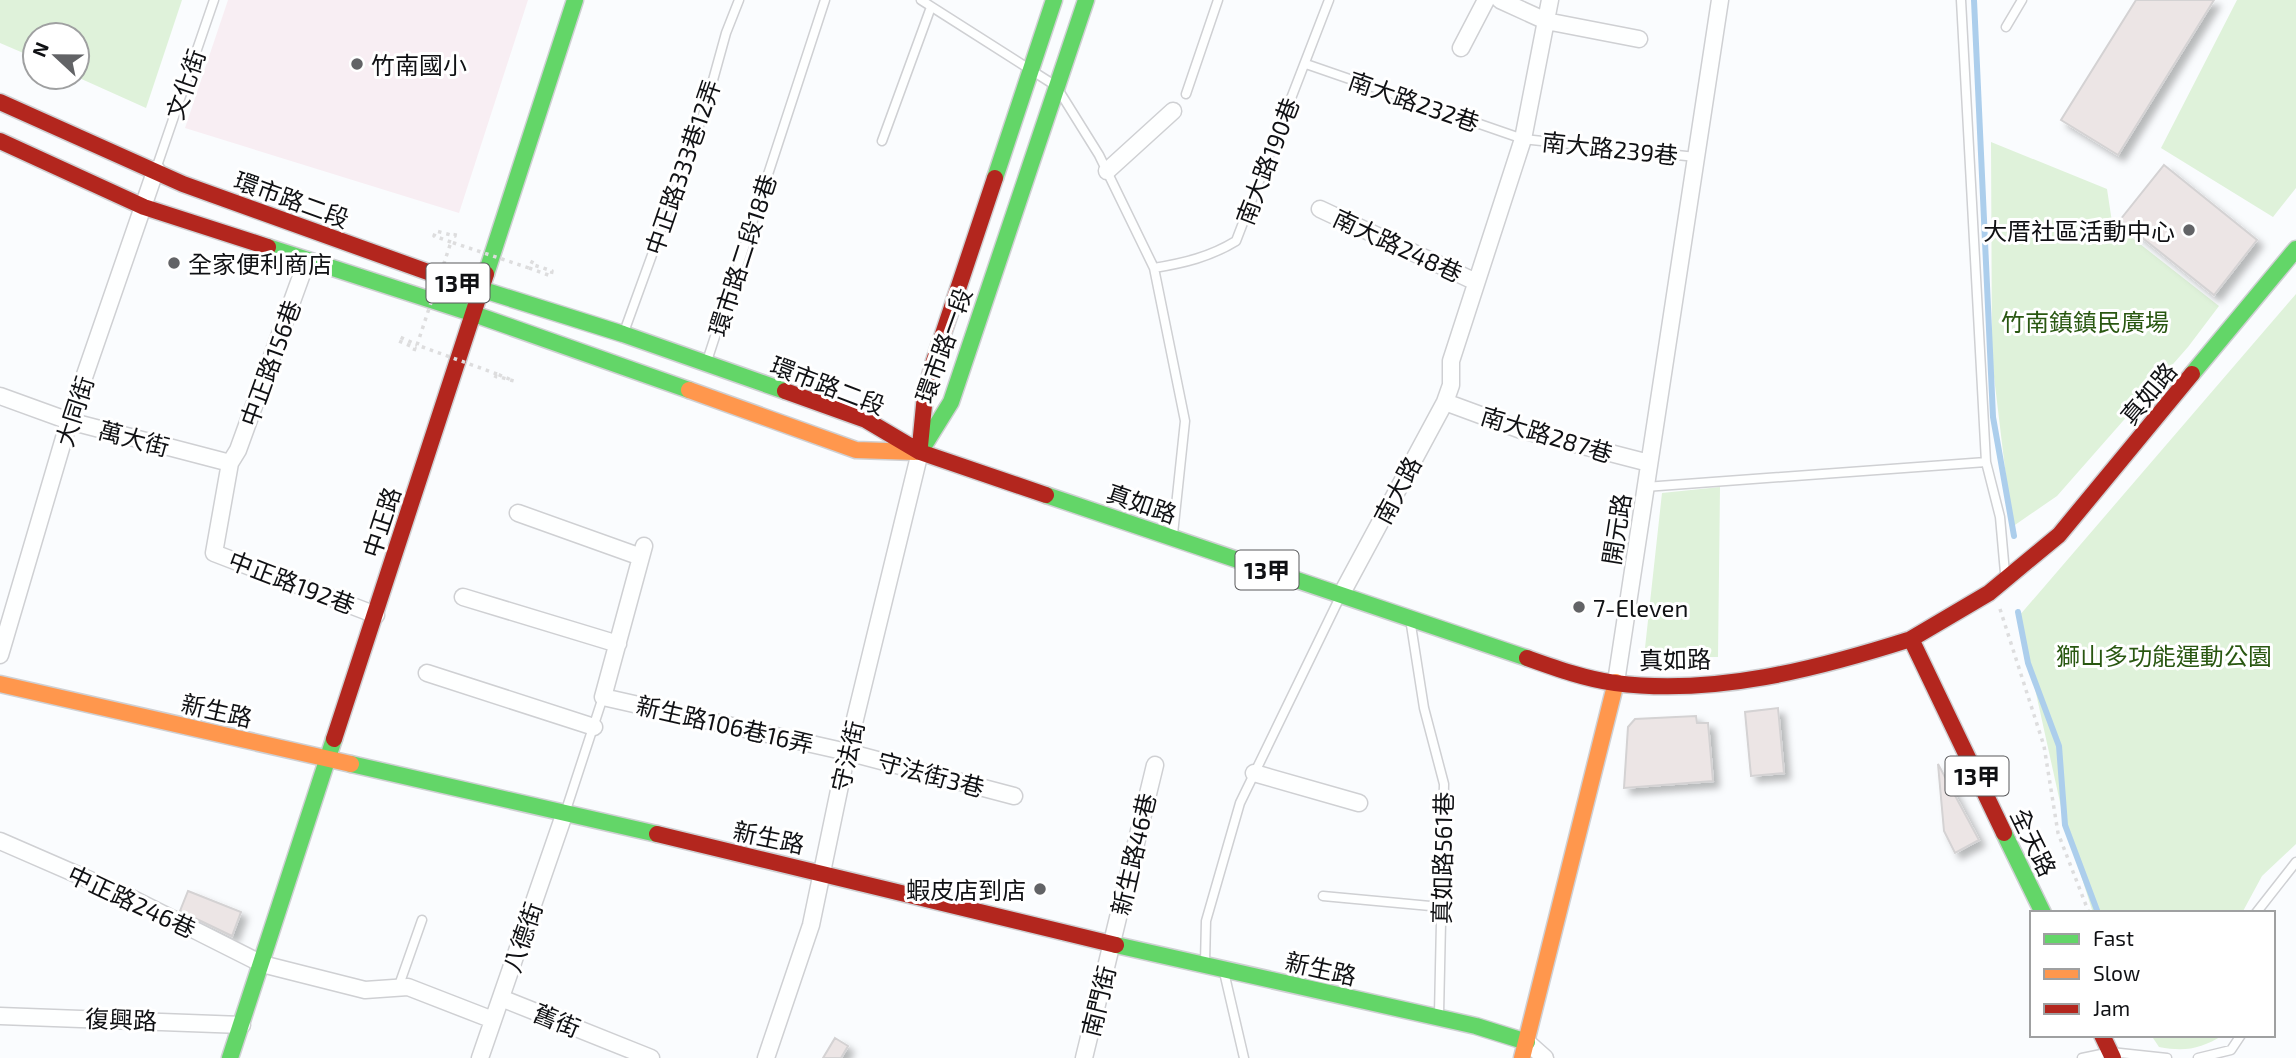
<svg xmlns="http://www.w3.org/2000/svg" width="2296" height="1058" font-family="'Exo 2','Noto Sans TC',sans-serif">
<defs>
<filter id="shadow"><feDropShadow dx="6" dy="6" stdDeviation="3.5" flood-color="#0004"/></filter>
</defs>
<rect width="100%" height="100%" fill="#fafcfe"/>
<path fill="#f8eef3" d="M228,0H528L459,213L185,128Z"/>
<path fill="#dff2da" d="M0,0H182L146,108L77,77V35H35V58L0,43Z
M2237,0H2296V188L2273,217L2161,148Z
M1991,142L2107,189L2112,222L2219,306L2188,347L2057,496L2012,527L1992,360Z
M2296,294V844L2262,876L2242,913H2093L2065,825L2019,616Z
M1720,487L1718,657H1644L1662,493Z
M2151,1035H2223C2201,1049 2185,1052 2159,1047Z"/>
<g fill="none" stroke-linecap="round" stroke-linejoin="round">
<path stroke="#acceec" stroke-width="6" d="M1974,0L1993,417L2014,536
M2018,612L2028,663L2059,746L2065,825L2098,913"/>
</g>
<path fill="#ece5e5" stroke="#d4d2d3" stroke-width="2" filter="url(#shadow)" d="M2136,0H2214L2118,155L2061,120Z
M2164,165L2257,240L2214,295L2120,220Z
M1778,708L1784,773L1751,776L1745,712Z
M1696,716L1697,723H1708L1713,781L1624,788L1628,727L1635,719Z
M1938,764L1979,840L1955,853L1944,831Z
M188,891L241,912L232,936L180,911Z
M835,1038L848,1046L841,1058H823Z"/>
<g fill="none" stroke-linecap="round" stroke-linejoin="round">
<defs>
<path id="lane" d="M921,0L1056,86L1099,155L1154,268L1185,421L1173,534
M1961,0L1986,462L2000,517L2005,573
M2006,27L2022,0
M1306,64L1523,139L1696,157
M1186,94L1218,0
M882,141L931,7
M157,166L214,0
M1154,268C1184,263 1210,257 1236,241L1329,0
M624,332L705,109L726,33L739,0
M707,361L825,0
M1645,487L1986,462
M1411,625L1424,708L1444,784L1439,1014
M566,810L603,697
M1323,896L1441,907
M2256,913L2296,862
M1205,963L1206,921L1240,803L1340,597
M1224,972L1244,1058
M398,988L422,920
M2082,1058L2111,1052L2167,1058
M2198,1058L2231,1050L2241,1035"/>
<path id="street" d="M1500,0L1546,21L1639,39
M1461,48L1486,0
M1107,171L1173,111
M1320,209L1476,282
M307,260L238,450L230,463L214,553L376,615
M0,396L69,421L230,463
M1445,402L1521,430L1649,463
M518,513L641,557
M644,546L603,697L847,752L1014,796
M1341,595L1445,402L1451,385V361L1523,139L1550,0
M463,597L618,644
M0,655L69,421L156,169
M427,673L594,727
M1616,682L1720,0
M1254,773L1359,803
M0,841L131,898L262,964L365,990L408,987L493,1020
M501,998L651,1058
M0,1016L242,1025
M1527,1042L1545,1058
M480,1058L564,815
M766,1058L811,925L847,752L920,452
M1084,1058L1155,765"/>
<path id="fast" d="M995,178L1054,0
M268,247L471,313L689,390
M486,274L575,0
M439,276L623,334L785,391
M2192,374L2296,249
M920,452L951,402L1086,0
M1046,495L1527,658
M351,764L657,834
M2004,833L2043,913
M1116,945L1476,1026L1527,1042
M230,1058L334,739"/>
<path id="slow" d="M689,390L856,450L915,452
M0,684L351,764
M1522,1058L1616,682"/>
<path id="jam" d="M0,102L183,184L439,276
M0,141L144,207L268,247
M785,391L866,420L920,452L1046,495
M920,446L925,395L933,364L995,178
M1911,639L1989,593L2059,535L2192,374
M1527,658C1555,668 1585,679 1615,683C1714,696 1817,669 1911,639L2004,833
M334,739L486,274
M657,834L1116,945
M2102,1035L2113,1058"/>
</defs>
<use href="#lane" stroke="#cfd0d3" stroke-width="11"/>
<use href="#street" stroke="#cfd0d3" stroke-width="19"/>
<use href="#fast" stroke="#cfd0d3" stroke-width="19"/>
<use href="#slow" stroke="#cfd0d3" stroke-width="19"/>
<use href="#jam" stroke="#cfd0d3" stroke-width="19"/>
<path stroke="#ddddde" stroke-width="3.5" stroke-dasharray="3.5 5" stroke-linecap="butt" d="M451,242L434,236L436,231L455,236L456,230
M529,268L551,276L552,271L531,264L533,260
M414,351L415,348L399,341L400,337L417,345
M495,378L496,376L514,381L497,374
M2000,609L2044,746L2058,833L2089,913"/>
<use href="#lane" stroke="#feffff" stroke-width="8"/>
<use href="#street" stroke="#feffff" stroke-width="16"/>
<use href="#fast" stroke="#63d668" stroke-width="16"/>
<use href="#slow" stroke="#ff974d" stroke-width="16"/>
<use href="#jam" stroke="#b3261e" stroke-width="16"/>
<path stroke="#ddddde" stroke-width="3.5" stroke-dasharray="3.5 5" stroke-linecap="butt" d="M497,374L417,345L451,242L529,268"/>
</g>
<g fill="#626366" stroke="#fff" stroke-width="2.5">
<circle cx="357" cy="64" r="7"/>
<circle cx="2189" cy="230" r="7"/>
<circle cx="174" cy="263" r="7"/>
<circle cx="1579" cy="607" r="7"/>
<circle cx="1040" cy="889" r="7"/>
</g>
<g text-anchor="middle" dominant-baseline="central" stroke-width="6" stroke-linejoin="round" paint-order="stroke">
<g fill="#fff" stroke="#58585a" stroke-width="2">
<rect x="426.5" y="263.5" width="63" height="39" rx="5"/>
<rect x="1235.5" y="550.5" width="63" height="39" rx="5"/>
<rect x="1945.5" y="756.5" width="63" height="39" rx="5"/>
</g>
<g font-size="23" font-weight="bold" fill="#101114">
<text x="458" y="283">13甲</text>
<text x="1267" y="570">13甲</text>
<text x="1977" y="776">13甲</text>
</g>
<g font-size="24" fill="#101114" stroke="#fff" text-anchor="start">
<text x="371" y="64">竹南國小</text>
<text x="2175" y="230" text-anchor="end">大厝社區活動中心</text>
<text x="188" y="263">全家便利商店</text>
<text x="1593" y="607">7-Eleven</text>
<text x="1026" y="889" text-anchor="end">蝦皮店到店</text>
</g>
<g font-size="24" fill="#101114" stroke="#fff">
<text transform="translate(185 84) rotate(-71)">文化街</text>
<text transform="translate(1414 101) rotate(19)">南大路232巷</text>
<text transform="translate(1610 148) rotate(6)">南大路239巷</text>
<text transform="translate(1267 161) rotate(-69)">南大路190巷</text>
<text transform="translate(682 167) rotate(-71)">中正路333巷12弄</text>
<text transform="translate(292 199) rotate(20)">環市路二段</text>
<text transform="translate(1398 245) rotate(25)">南大路248巷</text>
<text transform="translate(742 255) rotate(-72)">環市路二段18巷</text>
<text transform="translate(943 345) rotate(-70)">環市路一段</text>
<text transform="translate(270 363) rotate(-70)">中正路156巷</text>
<text transform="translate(828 385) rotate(21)">環市路二段</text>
<text transform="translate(2148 393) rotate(-50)">真如路</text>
<text transform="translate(74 411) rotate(-72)">大同街</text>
<text transform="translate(1547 434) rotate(17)">南大路287巷</text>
<text transform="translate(134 438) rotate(15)">萬大街</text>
<text transform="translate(1397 490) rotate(-62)">南大路</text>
<text transform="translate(1142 503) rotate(19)">真如路</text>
<text transform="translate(381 522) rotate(-72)">中正路</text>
<text transform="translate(1616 529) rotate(-81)">開元路</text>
<text transform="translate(292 582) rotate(21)">中正路192巷</text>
<text transform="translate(1675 659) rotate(-1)">真如路</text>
<text transform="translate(217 710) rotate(13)">新生路</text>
<text transform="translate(725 724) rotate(13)">新生路106巷16弄</text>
<text transform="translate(847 756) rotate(-77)">守法街</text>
<text transform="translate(931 774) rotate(15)">守法街3巷</text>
<text transform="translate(769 837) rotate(12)">新生路</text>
<text transform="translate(2034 842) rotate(64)">全天路</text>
<text transform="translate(1133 854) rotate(-77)">新生路46巷</text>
<text transform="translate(1442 858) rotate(-89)">真如路561巷</text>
<text transform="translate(132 901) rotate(25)">中正路246巷</text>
<text transform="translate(522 937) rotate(-71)">八德街</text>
<text transform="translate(1321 968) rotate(13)">新生路</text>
<text transform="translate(1098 1001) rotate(-76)">南門街</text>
<text transform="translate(121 1019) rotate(2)">復興路</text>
<text transform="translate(557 1020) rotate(22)">舊街</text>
</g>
<g font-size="24" fill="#295711" stroke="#fff">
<text x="2085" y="321">竹南鎮鎮民廣場</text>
<text x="2164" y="655">獅山多功能運動公園</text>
</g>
</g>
<rect x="2030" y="911" width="245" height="126" fill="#ffffff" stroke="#9fa0a1" stroke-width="2"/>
<rect x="2044" y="934" width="35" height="10" fill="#63d668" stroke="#9fa0a1" stroke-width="2"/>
<text x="2093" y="946" font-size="21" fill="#101114">Fast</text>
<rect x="2044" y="969" width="35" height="10" fill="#ff974d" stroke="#9fa0a1" stroke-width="2"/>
<text x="2093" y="981" font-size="21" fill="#101114">Slow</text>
<rect x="2044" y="1004" width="35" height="10" fill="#b3261e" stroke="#9fa0a1" stroke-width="2"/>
<text x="2093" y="1016" font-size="21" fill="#101114">Jam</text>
<g transform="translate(56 56) rotate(292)"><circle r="33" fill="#ffffff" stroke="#9fa0a1" stroke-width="2"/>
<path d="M0-5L12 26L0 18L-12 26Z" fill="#626366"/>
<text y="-10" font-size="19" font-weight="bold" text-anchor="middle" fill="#101114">N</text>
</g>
</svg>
